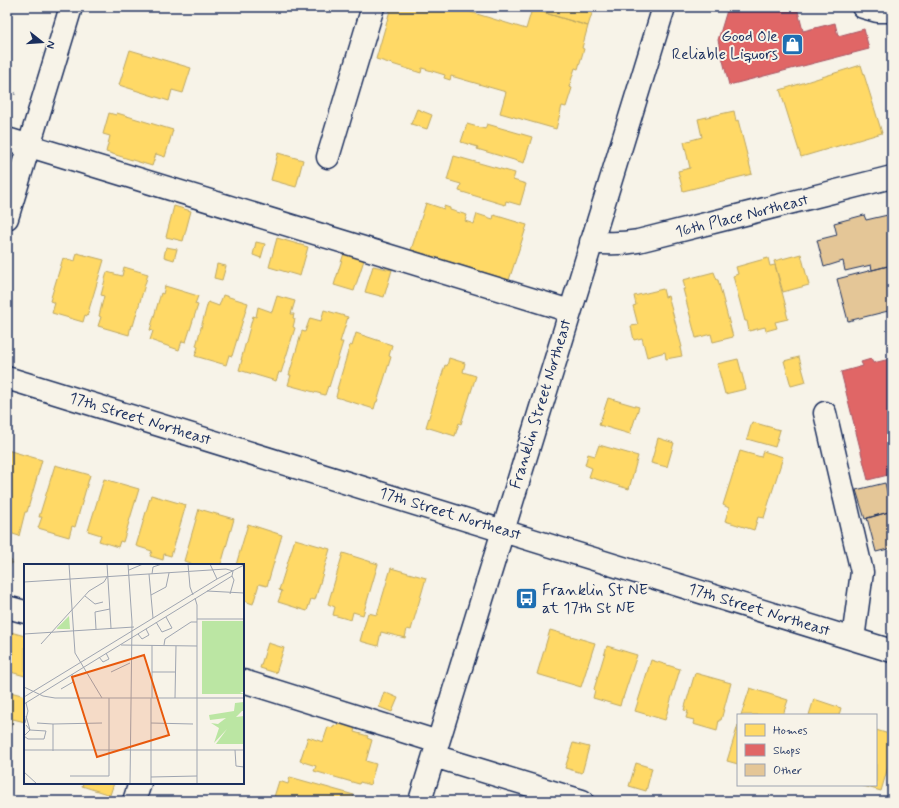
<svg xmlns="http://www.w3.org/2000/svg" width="899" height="808" font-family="Mynerve,sans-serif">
<rect width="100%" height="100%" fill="#f7f3e8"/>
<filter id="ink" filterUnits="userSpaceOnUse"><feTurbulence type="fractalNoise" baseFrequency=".025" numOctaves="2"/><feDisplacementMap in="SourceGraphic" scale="8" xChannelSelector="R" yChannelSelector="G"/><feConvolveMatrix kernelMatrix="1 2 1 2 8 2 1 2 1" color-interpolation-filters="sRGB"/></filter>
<g filter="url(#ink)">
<path fill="#ffd966" stroke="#bba664" d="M391,7H454L526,29L532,9L588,26L582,48L584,49L578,69L575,68L569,87L572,88L566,107L562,106L556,129L500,113L506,92L451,76L450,80L444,78L445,75L422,68L421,73L376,59Z
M533,7H594L588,26L532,9Z
M130,50L191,68L183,93L172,90L169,101L119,85Z
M861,65L882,133L801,157L780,90Z
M417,109L432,115L427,129L411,124Z
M734,111L736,121L738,120L752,174L683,191L678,171L690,168L684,142L702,137L698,119Z
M109,113L116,115L117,113L173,130L165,157L156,154L152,166L106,152L110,136L103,134Z
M467,124L485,129L487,124L532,137L524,163L477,149L478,147L461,142Z
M278,153L303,160L296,187L271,180Z
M454,156L515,173L513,180L526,184L520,205L506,201L505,205L459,191L461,184L447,180Z
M426,203L444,209V206L450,208V210L467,215L465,221L474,224L477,214L493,219L494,215L527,225L509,280L411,250Z
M174,206L191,211L183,241L166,237Z
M277,238L308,247L300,276L269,267Z
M256,242L265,244L261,258L253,255Z
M166,247L177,249L174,260L164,257Z
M77,253L104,260L87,316L85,315L83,322L52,313L55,303L50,301L63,258L75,261Z
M344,253L364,260L354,291L334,285Z
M801,254L809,285L783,292L774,261Z
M768,258L770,266L775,265L787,311H786L788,319L775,322L777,328L766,331L765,327L749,331L747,321H745L733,276L738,274L736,267Z
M217,264L226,266L222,280L214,278Z
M373,266L392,270L384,297L365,292Z
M124,267L148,274L133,326L131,325L129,335L98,326L101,317L99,316L104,296L101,295L107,272L122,276Z
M714,272L717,280H718L733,337L713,342L711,334L696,338L683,289H685L683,280Z
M165,286L198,296L195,304L198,305L186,342L182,341L179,350L150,340L153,331L150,330L161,293L163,294Z
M663,289L665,297L668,296L682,347L680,348L682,356L666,359L665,352L647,357L642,338L634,340L631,326L638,325L633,306L636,305L634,296Z
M223,295L248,303L232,356L229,355L226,365L195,356L198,347L196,346L208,302L219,306Z
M277,296L295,301L291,314H294L293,318L295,319L293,327L295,328L281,373L279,372L276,381L239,370L242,360H241L253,316L256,317L258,307L272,312Z
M324,310L348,317L340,342H343L329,387L328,386L325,395L288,385L291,375H289L302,331L305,332L310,318L321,321Z
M356,333L392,345L389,356L391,357L377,402H376L374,409L336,397L338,389H337L350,345L352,346Z
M799,357L806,382L791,386L784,361Z
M449,358L465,363L463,372L476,376L461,424L459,423L455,436L426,427L445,365L447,366Z
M738,359L746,389L725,394L717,364Z
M608,398L639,407L630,434L599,425Z
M752,422L780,430L775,447L747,439Z
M658,438L674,443L667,467L651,463Z
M599,445L638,456L629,489L589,477L592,468L585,465L588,454L595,456Z
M7,450L42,460L27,512H25L19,536L7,532Z
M740,451L761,457L763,451L783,457L764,518L758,517L754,530L725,521L729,508L723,505Z
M55,465L90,475L75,527L72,526L69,537L38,528L42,517H39Z
M104,479L139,489L123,542L120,541L118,547L99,541L101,535L88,531Z
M151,495L186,505L171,556L164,554L163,560L150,556L152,551L136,546Z
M199,509L234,519L221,565H190L191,563L184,561Z
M248,524L282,535L267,586L259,584L253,604L244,601L243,604V565H236Z
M295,539L330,549L315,600L311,599L307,611L278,602L282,591L279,590Z
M343,553L378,564L363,615L353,612L351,620L333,615L335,607L328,604Z
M7,559L12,561L7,576Z
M391,568L426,578L411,630L407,629L405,638L381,632L378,646L360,641L368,613L377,615Z
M550,630L595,643L581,687L537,674Z
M7,631L25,636V676L7,671Z
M268,643L284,648L276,673L260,668Z
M607,646L637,655L623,698H622L620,706L593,698L595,690L594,689Z
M651,660L680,669L665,720L635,711Z
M695,673L731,683L721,720H719L717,731L693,724L694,720L686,718L688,711L684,710Z
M750,688L788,700L783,715H741Z
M7,691L25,696V722L13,719L9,732L7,731Z
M384,692L398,698L392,712L379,707Z
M814,699L841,708L839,715H809Z
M338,722L355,728L354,732L368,736L367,738L372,740L366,761L376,764L370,785L360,782L359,784L314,771L316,766L300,761L308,737L323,742L328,727L333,728L334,725L337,726Z
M738,725V764L727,761Z
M876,730L889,734L887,742L892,743V754L881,791L860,785H876Z
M573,743L589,747L582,773L565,768Z
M7,751L11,752L7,764Z
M636,763L652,768L646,791L629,786Z
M290,777L354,795L353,801H283L284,800L274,797L279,781L288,784Z
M83,783H114L110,795L82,786Z"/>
<path fill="#e06666" stroke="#a55664" d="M728,7H797L803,31L835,23L838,36L864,29L869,49L729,85L718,40Z
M871,359L873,363L890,359L892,366V474L868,480L841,372L863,366L861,362Z"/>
<path fill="#e4c697" stroke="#1b2f5e" d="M892,214V265L872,270L871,265L845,271L843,261L824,267L817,240L837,235L834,223L864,215L866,220Z
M892,265V310L848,321L837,279Z
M885,483L892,511L865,519L856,490Z
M892,511V548L876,552L867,518Z"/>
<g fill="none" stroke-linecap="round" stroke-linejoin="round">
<defs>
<path id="minor" d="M863,7L877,11H892
M7,139L570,311
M328,157L373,7
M7,218L71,7
M591,242C607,244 622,244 638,241L892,177
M7,378L892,651
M825,413L862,572L853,639
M7,607L25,612
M243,681L438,742
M434,756L582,801
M134,801L140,783
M420,801L664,7"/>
</defs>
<use href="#minor" stroke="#1b2f5e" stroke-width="25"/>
<path stroke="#1b2f5e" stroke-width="2.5" stroke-dasharray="1 3" stroke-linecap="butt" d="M7,91L16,94"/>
<use href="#minor" stroke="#f7f3e8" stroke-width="22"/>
</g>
</g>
<defs>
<symbol id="shop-square" viewBox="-11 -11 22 22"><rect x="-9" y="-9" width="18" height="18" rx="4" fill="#1f6fb2" stroke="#f7f3e8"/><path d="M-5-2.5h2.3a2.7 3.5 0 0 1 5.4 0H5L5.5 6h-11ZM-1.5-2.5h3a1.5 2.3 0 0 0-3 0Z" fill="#fff"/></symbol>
<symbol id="bus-square" viewBox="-11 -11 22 22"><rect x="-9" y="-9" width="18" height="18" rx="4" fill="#1f6fb2" stroke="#f7f3e8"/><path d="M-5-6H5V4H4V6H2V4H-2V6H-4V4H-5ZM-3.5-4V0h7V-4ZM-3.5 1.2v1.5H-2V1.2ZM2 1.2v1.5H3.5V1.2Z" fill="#fff"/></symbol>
</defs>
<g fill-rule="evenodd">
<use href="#shop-square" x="780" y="32" width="25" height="25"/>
<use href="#bus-square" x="514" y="586" width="25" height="25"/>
</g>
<g text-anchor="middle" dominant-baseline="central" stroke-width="4" stroke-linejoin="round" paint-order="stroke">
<g font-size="16" fill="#1b2f5e" stroke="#f7f3e8" text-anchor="end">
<text x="778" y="36">Good Ole<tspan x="778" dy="18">Reliable Liquors</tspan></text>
<text x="542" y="590" text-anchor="start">Franklin St NE<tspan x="542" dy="18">at 17th St NE</tspan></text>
</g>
<g font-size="16" fill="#1b2f5e" stroke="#f7f3e8">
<text transform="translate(742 216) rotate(-14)">16th Place Northeast</text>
<text transform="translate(541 404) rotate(-73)">Franklin Street Northeast</text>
<text transform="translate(140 419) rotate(17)">17th Street Northeast</text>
<text transform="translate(450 514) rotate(17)">17th Street Northeast</text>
<text transform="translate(759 610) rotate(17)">17th Street Northeast</text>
</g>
</g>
<g transform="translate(24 564)">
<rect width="220" height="220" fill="#f7f3e8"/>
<path d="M45,52L46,65H33V64ZM178,57H220V128H216L220,130H178ZM220,138V147H218L212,153L220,152V180H192L203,165L190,179L195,164L187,159L194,160L202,154L186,156L185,151L210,147L211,139Z" fill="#bbe6a3"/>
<path fill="none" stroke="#9fa5b1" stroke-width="1" d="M45,0L51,89L78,134M83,0L87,64M104,0L108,58L106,220M164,0L166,23L169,31M186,0L193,15M105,6L119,0M125,10L129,54M128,10L129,3L138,0M0,18L202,5L209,7M183,27L220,29M206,30L210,16L208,12M127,31L142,23L145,9M61,32L71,40L79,38M171,34L173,41V220M173,55H220M132,58L138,68L148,64L142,53M72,65L71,48L86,45M0,70L110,63M114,70L118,75L125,71L122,65M17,80L65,27L80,18L83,13M97,81L173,82M128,81V134M140,81L141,75L167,58H173M75,93L79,98L85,95L82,89M87,108L106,99M128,108H152M0,123L19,132L31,134H220M37,125L49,118L48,110M0,133L193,15L220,1M151,134L152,82M0,140L208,12L209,7M2,152L6,166L2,161M1,159L4,147L2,139M13,159L29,160M127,159L169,160M0,172L6,166L22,167L20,175H4L0,172M0,186H220M211,186L212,202L220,203M29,187V160L78,159M0,208L13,220M46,212H85V134M127,213L173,212M127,220V134"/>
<path fill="#e8590c" fill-opacity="0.15" stroke="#e8590c" stroke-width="2" d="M120,91L145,171L73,193L48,113Z"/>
<rect width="220" height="220" fill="none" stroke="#1b2f5e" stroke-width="2"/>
</g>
<rect width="899" height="808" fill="none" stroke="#f7f3e8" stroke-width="24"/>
<rect x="12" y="12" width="875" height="784" fill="none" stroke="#1b2f5e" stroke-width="1.5" filter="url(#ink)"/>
<rect x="737" y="714" width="140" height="72" fill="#f7f3e8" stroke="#9fa5b1"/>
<rect x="745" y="724" width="20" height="12" fill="#ffd966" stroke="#9fa5b1"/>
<text x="773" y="734" font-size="12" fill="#1b2f5e">Homes</text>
<rect x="745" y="744" width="20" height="12" fill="#e06666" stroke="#9fa5b1"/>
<text x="773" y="754" font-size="12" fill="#1b2f5e">Shops</text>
<rect x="745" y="764" width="20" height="12" fill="#e4c697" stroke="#9fa5b1"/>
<text x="773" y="774" font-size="12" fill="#1b2f5e">Other</text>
<g transform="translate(42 42) rotate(107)" stroke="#f7f3e8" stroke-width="3" paint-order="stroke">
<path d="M0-3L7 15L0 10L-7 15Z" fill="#1b2f5e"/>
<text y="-6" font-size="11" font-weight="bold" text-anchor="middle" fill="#1b2f5e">N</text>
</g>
</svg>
